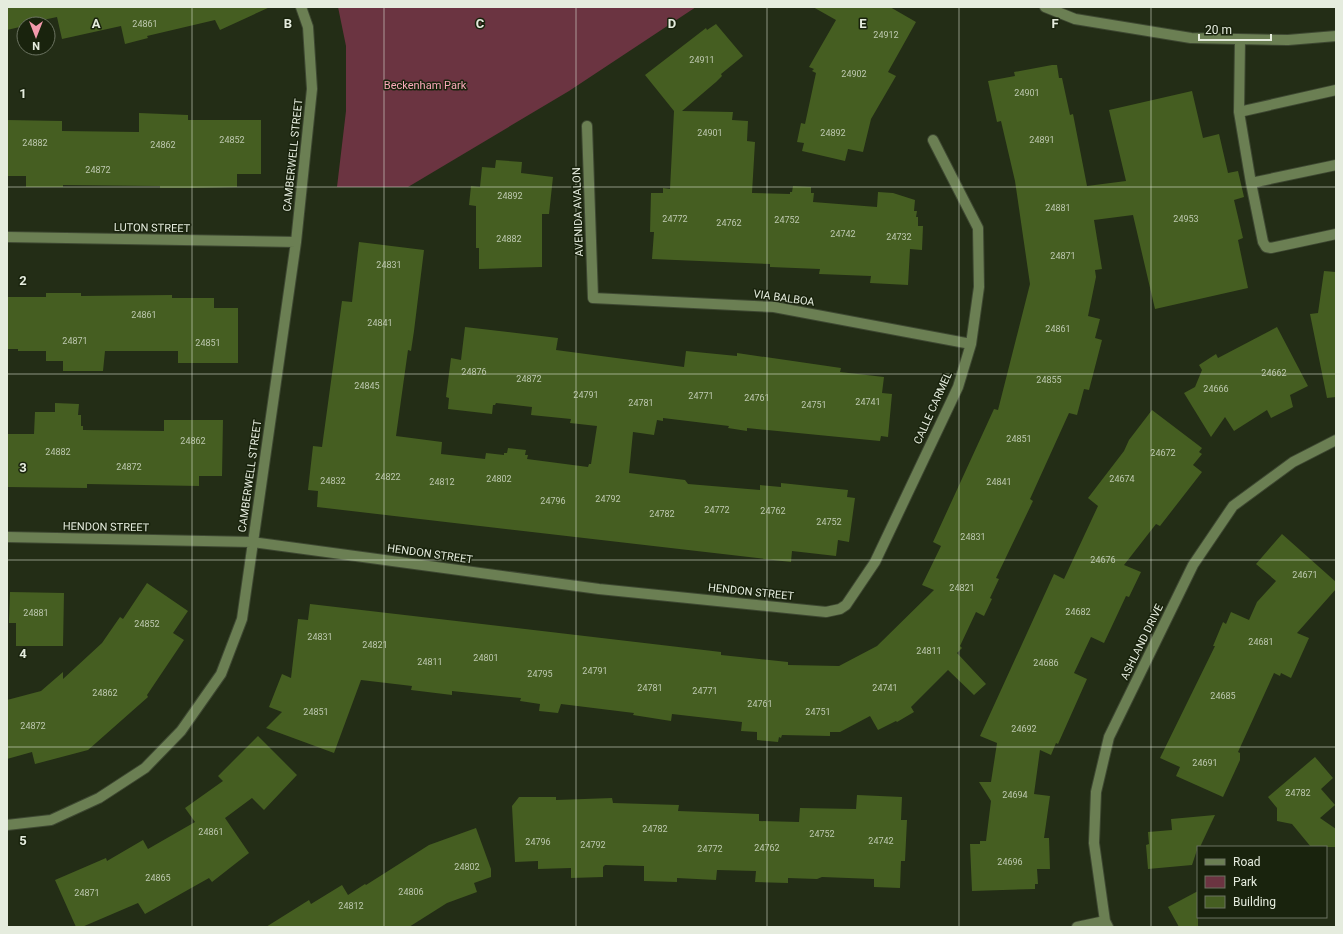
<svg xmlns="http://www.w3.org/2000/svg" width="1343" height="934" font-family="Roboto,sans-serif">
<rect width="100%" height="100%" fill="#232d16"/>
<path fill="#6b3441" d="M338,7H696L569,91L408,187H337L346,111V46Z"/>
<path fill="#455e21" d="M7,7H270L220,30L215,20L147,36L148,38L125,44L121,26L62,39L57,17L24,24V26L7,30Z
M813,7H890L916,22L888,72L896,76L871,119L863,152L848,149L845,161L802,151L804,143L797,142L801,123L805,124L816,73L812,71L814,69L809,67L836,20Z
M716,24L743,56L721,74L722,76L716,82L682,111L733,112L732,120L748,121L747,141L755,142L752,193L790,194V192H792L793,186L811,187V193H814L813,202L877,207L878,192L893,193L915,200L914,211H917L916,217H918V226H923L922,250L910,249L908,285L870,283L871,276L819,274L820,269L770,267V264L652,259L654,232H650L651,193H663V188L670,189L674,111L645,75L706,28L707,30Z
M1052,65H1057L1059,78H1062L1070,115L1073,114L1087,186L1126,181L1109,110L1192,91L1203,138L1219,134L1228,173L1238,171L1244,197L1234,200L1243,238L1238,240L1248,288L1155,309L1133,215L1094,220L1102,269L1095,270L1096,277L1088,316L1100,319L1095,338L1102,340L1089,390L1084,389L1077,415L1069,413L1030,499L1033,501L996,578L999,579L990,598L992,599L984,616L976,612L960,646L962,648L957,653L986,684L974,695L948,670L911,707L914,712L897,722L896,721L878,730L870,716L840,732H830V736L782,735L781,738L779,737L778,742L757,740V732L741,731L742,722L672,714L671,721L633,715L634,713L561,704L558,713L539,711L540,704L520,701L521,698L452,691V695L411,690L412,686L361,680L334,753L266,728L282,712L269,707L282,674L291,678L298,619L308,620L310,604L721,652V655L788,662V665L839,666L877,646L934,590L922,585L941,546L933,542L994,409L998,410L1030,284L1015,181L1001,121L997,122L988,81L1015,76L1014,72Z
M139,113L188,115V120H261V174H237V187L195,188H160V186L63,185V187H26V176H7V120L62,121V131L139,132Z
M496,160L522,162L521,173L553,177L549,214H542V267L479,269V248H476V206L469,205L471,186L480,187L482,167L495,168Z
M359,242L424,250L414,331L411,351L408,350L396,436L442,442L441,454L485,459L486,453L504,455V453H507L508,448L526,450L525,455H528L527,459L588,467L589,464H591L597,426L570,423L571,419L531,415L532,407L496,403L495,405H493L492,414L448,409L449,398L446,397L451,358L461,360L465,327L558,338L556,350L684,367L686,351L737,356V353L841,368L840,372L884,377L882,393L892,394L888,437L881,436L880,441L747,428V431L728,428L729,426L663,418V421L657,420L654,435L633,432L629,473L685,480L688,484L760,490V485L781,487V483L848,490L847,497L855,498L849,542L838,540L836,556L792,551L791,562L317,507L318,491L308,490L313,446L322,447L342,301L352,302Z
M1324,271L1336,272V397L1327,398L1310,314L1318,313Z
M46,293H81V296L172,295V298H214V308H238V363H178V351H105L103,371H63V361H46V351H18V349H7V297H46Z
M1277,327L1308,386L1290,395L1293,407L1271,418L1267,410L1234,431L1225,417L1211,437L1184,393L1195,387L1202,370L1199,365L1216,354L1218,358Z
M55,403L79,404L78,415H81V426H83V430L164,431V420H223L222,476H199V486L87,484V488L7,487V434H34L35,412H55Z
M1152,410L1202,448L1199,452L1202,454L1193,465L1202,472L1160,526L1156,524L1124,565L1141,572L1129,597L1126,596L1104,643L1091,637L1074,673L1087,679L1058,744L1056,743L1051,755L1040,750L1034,794L1050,796L1044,838H1049L1050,869H1037L1038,884H1035V889L972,891L970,844H980V841H986L991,801L979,782H991L997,743L980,736L1054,574L1064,579L1098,506L1088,498L1124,451L1129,440Z
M1282,534L1336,582V589L1297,633L1309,638L1291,678L1281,673L1280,676L1274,673L1238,752L1240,753V760L1223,797L1176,776L1180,767L1160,758L1215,646H1213L1223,622L1226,624L1231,612L1249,620L1257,602L1276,581L1256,564Z
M147,583L188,611L173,633L184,640L147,695L148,697L88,750L35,764L32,752L7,759V700L41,691L63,672V679L102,643L120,617L123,619Z
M10,592L64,593L63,646H16V623H9Z
M258,736L297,775L264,810L252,798L225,818L249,853L212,882L209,878L145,914L138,903L82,927H76L55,880L106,858L107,861L143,840L148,849L195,822L185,808L223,781L218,776Z
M1315,757L1333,778L1321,789L1335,805L1320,818L1336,829V847H1311L1292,824L1277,821V808L1268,797Z
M857,795L902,797L901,820H907L905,861H901L900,888L874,887V879L822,877L817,879L788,878V883L755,882L756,871L717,870L716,880L677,878V882L644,881V866L605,865L603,867V877L571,878V868L538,869V861L515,862L512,806L519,797H556V800L612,798L613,803L679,805L678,811L759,814V821L799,822L800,808L856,809Z
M1215,815L1200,847H1198L1192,865L1148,869L1146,845L1149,844L1148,832L1172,830L1171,819Z
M476,828L491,869V877L474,883L477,892L447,903L409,927H266L309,900L311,904L342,885L348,895L365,884L366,885L429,845Z
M1198,891V927H1179L1168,907Z"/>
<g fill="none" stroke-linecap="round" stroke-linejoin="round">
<defs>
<path id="minor" d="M1045,7L1075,19L1191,38L1288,40L1336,36
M1240,40L1239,112L1251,183L1263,242L1266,247L1271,248L1336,234
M1239,112L1336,90
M587,126L593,298L774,307L971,344
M1251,183L1336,165
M7,237L296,242
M7,537L252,542L599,589L826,612L840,609L846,605L875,562L958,387L971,344L979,287L978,228L933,140
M7,825L51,820L99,798L145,768L181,731L221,674L242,619L296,242L312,89L308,27L301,7
M1077,927L1105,921
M1108,927L1105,921L1094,843L1096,792L1109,737L1193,565L1233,506L1293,462L1336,440"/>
</defs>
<use href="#minor" stroke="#3e4832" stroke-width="12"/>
<use href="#minor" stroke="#6b7f53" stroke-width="10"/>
</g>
<path fill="none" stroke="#e5ecde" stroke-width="1" stroke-opacity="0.55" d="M192,7V927M384,7V927M576,7V927M767,7V927M959,7V927M1151,7V927M7,187H1336M7,374H1336M7,560H1336M7,747H1336"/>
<g text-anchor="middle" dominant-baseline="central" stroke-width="3" stroke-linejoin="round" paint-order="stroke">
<g font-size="9" fill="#bdc8af">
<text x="145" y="24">24861</text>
<text x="886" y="35">24912</text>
<text x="702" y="60">24911</text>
<text x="854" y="74">24902</text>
<text x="1027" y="93">24901</text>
<text x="710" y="133">24901</text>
<text x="833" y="133">24892</text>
<text x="232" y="140">24852</text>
<text x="1042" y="140">24891</text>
<text x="35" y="143">24882</text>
<text x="163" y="145">24862</text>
<text x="98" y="170">24872</text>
<text x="510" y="196">24892</text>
<text x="1058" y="208">24881</text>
<text x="675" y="219">24772</text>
<text x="1186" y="219">24953</text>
<text x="787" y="220">24752</text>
<text x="729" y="223">24762</text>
<text x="843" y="234">24742</text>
<text x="899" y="237">24732</text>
<text x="509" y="239">24882</text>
<text x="1063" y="256">24871</text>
<text x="389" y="265">24831</text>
<text x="144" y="315">24861</text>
<text x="380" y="323">24841</text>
<text x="1058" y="329">24861</text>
<text x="75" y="341">24871</text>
<text x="208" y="343">24851</text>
<text x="474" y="372">24876</text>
<text x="1274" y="373">24662</text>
<text x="529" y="379">24872</text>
<text x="1049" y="380">24855</text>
<text x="367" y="386">24845</text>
<text x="1216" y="389">24666</text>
<text x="586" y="395">24791</text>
<text x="701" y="396">24771</text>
<text x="757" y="398">24761</text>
<text x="868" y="402">24741</text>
<text x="641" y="403">24781</text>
<text x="814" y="405">24751</text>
<text x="1019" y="439">24851</text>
<text x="193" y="441">24862</text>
<text x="58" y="452">24882</text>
<text x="1163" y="453">24672</text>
<text x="129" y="467">24872</text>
<text x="388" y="477">24822</text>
<text x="499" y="479">24802</text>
<text x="1122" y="479">24674</text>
<text x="333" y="481">24832</text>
<text x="442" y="482">24812</text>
<text x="999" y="482">24841</text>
<text x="608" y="499">24792</text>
<text x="553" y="501">24796</text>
<text x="717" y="510">24772</text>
<text x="773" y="511">24762</text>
<text x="662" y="514">24782</text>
<text x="829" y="522">24752</text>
<text x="973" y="537">24831</text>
<text x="1103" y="560">24676</text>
<text x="1305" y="575">24671</text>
<text x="962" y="588">24821</text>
<text x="1078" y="612">24682</text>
<text x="36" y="613">24881</text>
<text x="147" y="624">24852</text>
<text x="320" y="637">24831</text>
<text x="1261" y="642">24681</text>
<text x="375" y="645">24821</text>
<text x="929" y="651">24811</text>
<text x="486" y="658">24801</text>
<text x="430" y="662">24811</text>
<text x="1046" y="663">24686</text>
<text x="595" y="671">24791</text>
<text x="540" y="674">24795</text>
<text x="650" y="688">24781</text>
<text x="885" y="688">24741</text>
<text x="705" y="691">24771</text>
<text x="105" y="693">24862</text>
<text x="1223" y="696">24685</text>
<text x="760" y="704">24761</text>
<text x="316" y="712">24851</text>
<text x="818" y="712">24751</text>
<text x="33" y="726">24872</text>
<text x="1024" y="729">24692</text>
<text x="1205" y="763">24691</text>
<text x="1298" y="793">24782</text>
<text x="1015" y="795">24694</text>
<text x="655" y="829">24782</text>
<text x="211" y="832">24861</text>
<text x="822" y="834">24752</text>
<text x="881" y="841">24742</text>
<text x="538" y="842">24796</text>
<text x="593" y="845">24792</text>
<text x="767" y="848">24762</text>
<text x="710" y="849">24772</text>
<text x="1010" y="862">24696</text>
<text x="467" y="867">24802</text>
<text x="158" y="878">24865</text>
<text x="411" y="892">24806</text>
<text x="87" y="893">24871</text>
<text x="351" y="906">24812</text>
</g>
<g font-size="11" fill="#faa9b9" stroke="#19230d">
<text x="425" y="85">Beckenham Park</text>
</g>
<g font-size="11" fill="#e5ecde" stroke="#19230d">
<text transform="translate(293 155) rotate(-84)">CAMBERWELL STREET</text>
<text transform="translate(578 212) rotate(-92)">AVENIDA AVALON</text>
<text transform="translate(152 228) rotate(1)">LUTON STREET</text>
<text transform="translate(784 298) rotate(8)">VIA BALBOA</text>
<text transform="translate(933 408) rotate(-66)">CALLE CARMEL</text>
<text transform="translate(250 476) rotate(-82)">CAMBERWELL STREET</text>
<text transform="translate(106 527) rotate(1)">HENDON STREET</text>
<text transform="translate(430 554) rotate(8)">HENDON STREET</text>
<text transform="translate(751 592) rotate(6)">HENDON STREET</text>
<text transform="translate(1142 642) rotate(-64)">ASHLAND DRIVE</text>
</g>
</g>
<g font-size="13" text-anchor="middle" font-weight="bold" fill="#e5ecde" stroke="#19230d" stroke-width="3" stroke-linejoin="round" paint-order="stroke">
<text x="96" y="28">A</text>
<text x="288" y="28">B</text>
<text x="480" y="28">C</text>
<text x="672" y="28">D</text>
<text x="863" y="28">E</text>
<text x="1055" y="28">F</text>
<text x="23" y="98">1</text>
<text x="23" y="285">2</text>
<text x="23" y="472">3</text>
<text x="23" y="658">4</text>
<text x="23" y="845">5</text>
</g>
<rect width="1343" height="934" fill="none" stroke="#e5ecde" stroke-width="16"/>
<rect x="1197" y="846" width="130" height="72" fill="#19230d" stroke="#6b7361"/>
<rect x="1205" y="859" width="20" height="6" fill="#6b7f53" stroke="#6b7361"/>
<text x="1233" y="866" font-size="12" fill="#e5ecde">Road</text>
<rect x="1205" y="876" width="20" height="12" fill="#6b3441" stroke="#6b7361"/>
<text x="1233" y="886" font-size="12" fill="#e5ecde">Park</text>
<rect x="1205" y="896" width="20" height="12" fill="#455e21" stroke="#6b7361"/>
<text x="1233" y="906" font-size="12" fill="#e5ecde">Building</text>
<g transform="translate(36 36) rotate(180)"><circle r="19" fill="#19230d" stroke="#6b7361"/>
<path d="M0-3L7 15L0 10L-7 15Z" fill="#f29aac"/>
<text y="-6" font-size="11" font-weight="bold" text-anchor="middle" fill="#e5ecde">N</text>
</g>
<path d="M1199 34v6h72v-6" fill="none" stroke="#e5ecde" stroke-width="2"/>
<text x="1205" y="34" font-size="12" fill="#e5ecde" stroke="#19230d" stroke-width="3" paint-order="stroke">20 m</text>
</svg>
